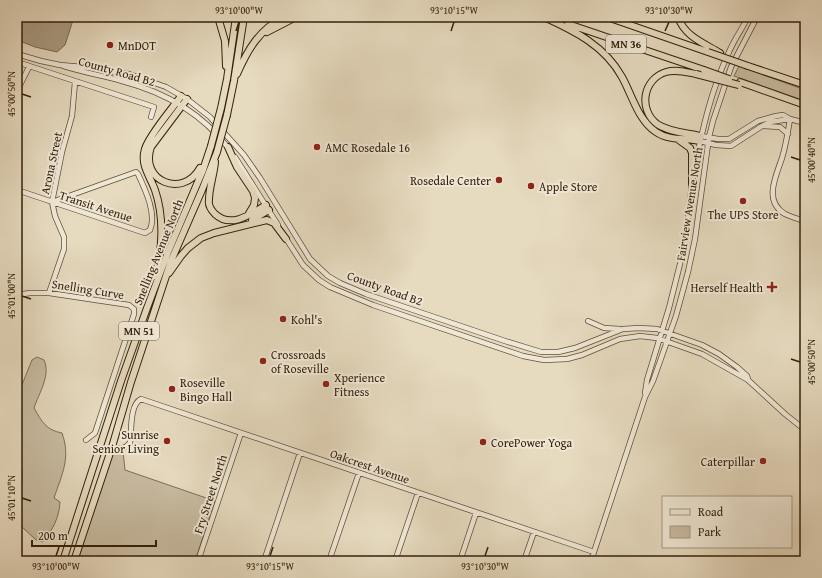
<svg xmlns="http://www.w3.org/2000/svg" width="822" height="578" font-family="'Gentium Book Plus',serif">
<rect width="100%" height="100%" fill="#e6dabf"/>
<filter id="stains"><feTurbulence type="fractalNoise" baseFrequency=".005" numOctaves="4"/><feColorMatrix values="0 0 0 0 .2 0 0 0 0 .09 0 0 0 0 .02 0 0 0 .5 -.17"/></filter>
<radialGradient id="worn" r=".72"><stop offset=".6" stop-color="#630" stop-opacity="0"/><stop offset="1" stop-color="#630" stop-opacity=".3"/></radialGradient>
<path fill="#c8bba1" stroke="#7e6e57" d="M739,66L805,90V101L734,76Z
M37,357L44,360C51,375 39,393 34,408C42,422 46,430 62,433C71,458 62,474 54,498L60,502C59,518 53,529 43,542L36,540L21,526C21,516 19,506 20,497C21,485 26,468 17,459V397L32,360Z
M112,451H123L125,470L215,501L195,561H78Z"/>
<path fill="#a99b82" stroke="#7a6a53" d="M17,17H74L65,45L57,52L35,47L17,40Z"/>
<g fill="none" stroke-linecap="round" stroke-linejoin="round">
<defs>
<path id="minor" d="M17,54L41,61L60,65L83,67L129,74L166,87L187,99L210,117L244,155L260,178L310,259L328,276L340,283L366,294L505,341L541,352H558L575,348L623,329L639,328L657,329L702,345L719,354L737,367L747,376L748,379
M17,62L154,107L151,117
M60,65C80,72 101,75 122,81C164,92 203,114 229,149
M17,91L29,67
M790,119C788,132 786,145 782,158C776,176 763,201 785,214C791,217 798,219 805,221
M764,126L780,127L788,134
M701,136L718,139H729L758,121L776,116L783,115L790,119L805,123
M700,141L716,145L731,146L762,126L770,122L790,119
M235,157L278,225
M694,171C702,131 711,90 729,52C734,40 742,29 748,17
M17,190L145,233L150,230C157,214 145,189 138,174L136,172L52,202
M285,237L303,265L319,280L330,287L373,305L523,356L544,360L567,359L582,355L620,339L640,336L657,338L702,354L748,380L785,414L805,430
M49,293L64,249V237L55,216L52,202L62,152L72,116L75,82
M17,295L30,293H49L129,305L134,309V314L95,433L86,440
M588,321L604,328L620,329
M645,393L647,380L669,308L680,264L687,225L692,183
M112,447C119,449 124,450 130,443C132,432 129,405 141,399L594,552
M198,561L241,433
M264,561L300,453
M329,561L359,473
M395,561L418,493
M460,561L476,513
M524,561L534,532
M591,561L645,397L653,381L676,316L688,272L695,239L709,137L713,121L731,67L757,17"/>
<path id="highway" d="M218,17L225,41L226,66
M544,17C575,31 605,46 622,77C632,95 638,120 656,132C669,141 685,138 700,141
M607,17L708,52
M678,17C685,37 704,43 720,53
M568,24L704,70
M267,32L296,17
M748,66L805,85
M237,74C248,49 259,30 284,17
M696,74C686,72 676,69 666,72C643,79 638,109 657,124C669,132 687,133 701,136
M740,82L805,105
M187,99L151,147C139,181 183,199 200,168
M221,108L227,79L236,17
M227,115L234,81L244,17
M679,140L690,148L692,153V184
M228,147L237,167L253,191L255,198L254,205L248,215
M215,162C214,175 209,187 209,200C208,205 211,210 215,214C231,229 251,214 266,205
M252,220L269,210
M169,273L181,256L188,248L201,238L214,233L267,220L274,223L286,239
M155,276C163,249 164,216 155,190C150,176 140,165 145,149C149,135 172,109 181,96
M63,561L121,381L147,308L168,252L203,170L211,146
M74,561L112,447L131,382L171,261L202,190L217,152"/>
</defs>
<use href="#minor" stroke="#604f3a" stroke-width="6"/>
<use href="#highway" stroke="#34210d" stroke-width="8"/>
<use href="#minor" stroke="#efe7d5" stroke-width="4.5"/>
<use href="#highway" stroke="#e6dabf" stroke-width="6"/>
<defs>
<path id="highway-bridge" d="M708,52L748,66
M704,70L729,79
M696,74L739,85
M211,146L221,108
M217,152L227,115"/>
</defs>
<use href="#highway-bridge" stroke="#34210d" stroke-width="8" stroke-linecap="butt"/>
<use href="#highway-bridge" stroke="#e6dabf" stroke-width="6"/>
</g>
<path fill="none" stroke="#34210d" stroke-width="1.5" d="M236,31L239,22M451,31L454,22M665,31L669,22M22,94L31,97M791,157L800,160M22,296L31,299M791,359L800,362M22,498L31,501M56,556L59,547M270,556L273,547M485,556L488,547"/>
<g fill="#8f2418" stroke="#efe7d5" stroke-width="1.5">
<circle cx="110" cy="45" r="4"/>
<circle cx="317" cy="147" r="4"/>
<circle cx="499" cy="180" r="4"/>
<circle cx="531" cy="186" r="4"/>
<circle cx="743" cy="201" r="4"/>
<path d="M770 281h4v4h4v4h-4v4h-4v-4h-4v-4h4z"/>
<circle cx="283" cy="319" r="4"/>
<circle cx="263" cy="361" r="4"/>
<circle cx="326" cy="384" r="4"/>
<circle cx="172" cy="389" r="4"/>
<circle cx="167" cy="441" r="4"/>
<circle cx="483" cy="442" r="4"/>
<circle cx="763" cy="461" r="4"/>
</g>
<g text-anchor="middle" dominant-baseline="central" stroke-width="4" stroke-linejoin="round" paint-order="stroke">
<g fill="#efe7d5" stroke="#6c5c49" stroke-width="1">
<rect x="606" y="35" width="40" height="18" rx="3"/>
<rect x="119" y="322" width="40" height="18" rx="3"/>
</g>
<g font-size="11" font-weight="bold" fill="#34210d">
<text x="626" y="44">MN 36</text>
<text x="139" y="331">MN 51</text>
</g>
<g font-size="12" fill="#34210d" stroke="#efe7d5" text-anchor="start">
<text x="118" y="45">MnDOT</text>
<text x="325" y="147">AMC Rosedale 16</text>
<text x="491" y="180" text-anchor="end">Rosedale Center</text>
<text x="539" y="186">Apple Store</text>
<text x="743" y="214" text-anchor="middle">The UPS Store</text>
<text x="763" y="287" text-anchor="end">Herself Health</text>
<text x="291" y="319">Kohl's</text>
<text x="271" y="354">Crossroads<tspan x="271" dy="14">of Roseville</tspan></text>
<text x="334" y="377">Xperience<tspan x="334" dy="14">Fitness</tspan></text>
<text x="180" y="382">Roseville<tspan x="180" dy="14">Bingo Hall</tspan></text>
<text x="159" y="434" text-anchor="end">Sunrise<tspan x="159" dy="14">Senior Living</tspan></text>
<text x="491" y="442">CorePower Yoga</text>
<text x="755" y="461" text-anchor="end">Caterpillar</text>
</g>
<g font-size="12" fill="#34210d" stroke="#efe7d5">
<text transform="translate(117 71) rotate(16)">County Road B2</text>
<text transform="translate(51 163) rotate(-78)">Arona Street</text>
<text transform="translate(689 204) rotate(-81)">Fairview Avenue North</text>
<text transform="translate(96 206) rotate(18)">Transit Avenue</text>
<text transform="translate(158 252) rotate(-68)">Snelling Avenue North</text>
<text transform="translate(385 288) rotate(20)">County Road B2</text>
<text transform="translate(88 289) rotate(9)">Snelling Curve</text>
<text transform="translate(370 466) rotate(19)">Oakcrest Avenue</text>
<text transform="translate(210 494) rotate(-72)">Fry Street North</text>
</g>
</g>
<rect width="822" height="578" fill="none" stroke="#e6dabf" stroke-width="44"/>
<rect x="662" y="496" width="130" height="52" fill="#efe7d5" stroke="#a49885"/>
<rect x="670" y="509" width="20" height="6" fill="#efe7d5" stroke="#a49885"/>
<text x="698" y="516" font-size="12" fill="#34210d">Road</text>
<rect x="670" y="526" width="20" height="12" fill="#c8bba1" stroke="#a49885"/>
<text x="698" y="536" font-size="12" fill="#34210d">Park</text>
<path d="M32 540v6h124v-6" fill="none" stroke="#34210d" stroke-width="2"/>
<text x="38" y="540" font-size="12" fill="#34210d" stroke="#efe7d5" stroke-width="3" paint-order="stroke">200 m</text>
<rect x="22" y="22" width="778" height="534" fill="none" stroke="#34210d" stroke-width="1.5"/>
<g font-size="10" text-anchor="middle" fill="#34210d">
<text x="239" y="14">93°10'00"W</text>
<text x="454" y="14">93°10'15"W</text>
<text x="669" y="14">93°10'30"W</text>
<text transform="translate(11 94) rotate(-90)" y="4">45°00'50"N</text>
<text transform="translate(811 160) rotate(-90)" y="4">45°00'40"N</text>
<text transform="translate(11 296) rotate(-90)" y="4">45°01'00"N</text>
<text transform="translate(811 362) rotate(-90)" y="4">45°00'50"N</text>
<text transform="translate(11 498) rotate(-90)" y="4">45°01'10"N</text>
<text x="56" y="570">93°10'00"W</text>
<text x="270" y="570">93°10'15"W</text>
<text x="485" y="570">93°10'30"W</text>
</g>
<rect width="100%" height="100%" filter="url(#stains)"/>
<rect width="100%" height="100%" fill="url(#worn)"/>
</svg>
